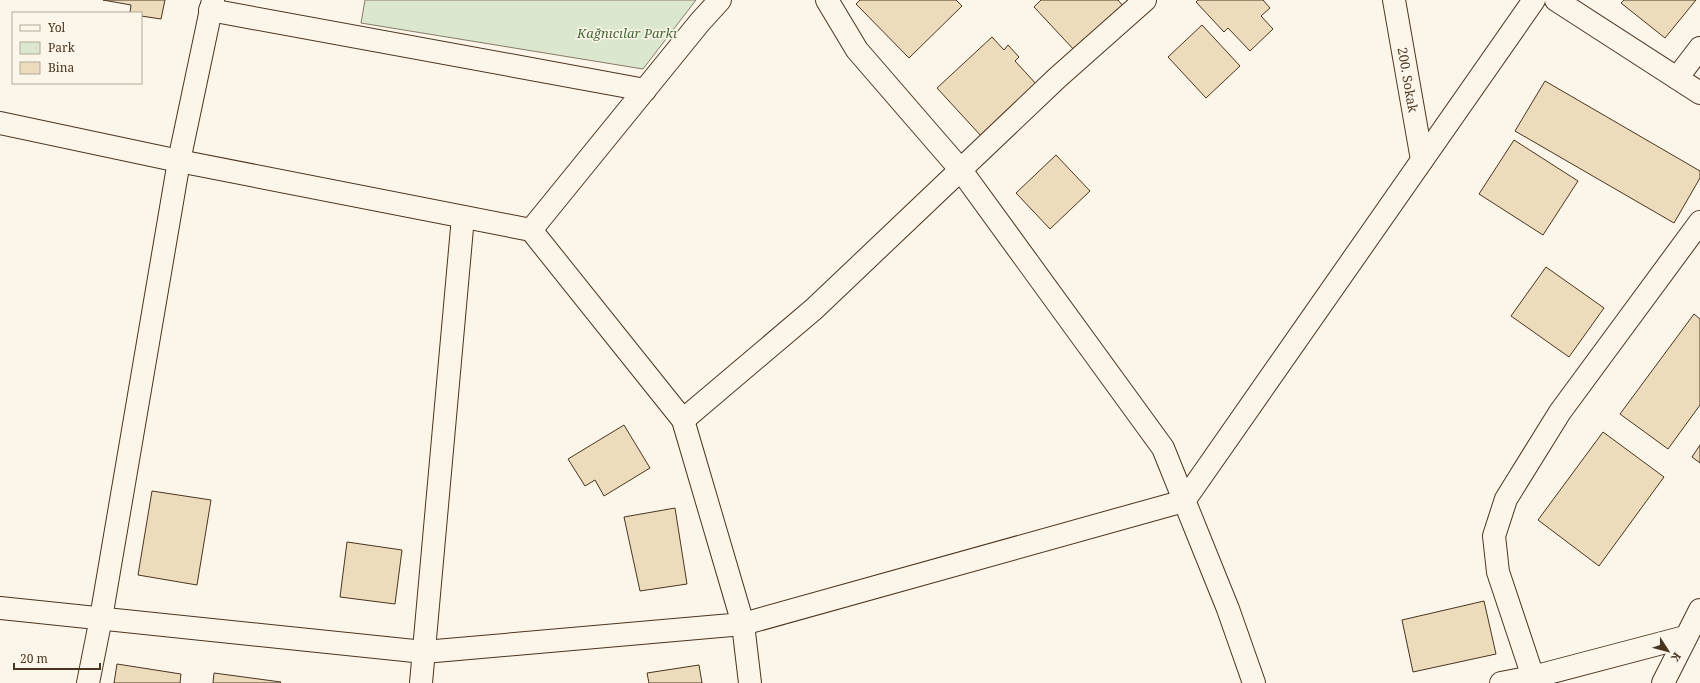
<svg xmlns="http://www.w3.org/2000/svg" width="1700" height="683" font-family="'Noto Serif',serif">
<rect width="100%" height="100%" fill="#fbf6e9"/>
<path fill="#dce7d0" stroke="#887966" d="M365,0H696L643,69L361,23Z"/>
<path fill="#ecdcbc" stroke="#4a3520" d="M103,0H165L161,19L141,16V13H130L131,5Z
M860,0H956L962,6L909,58L856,4Z
M1041,0H1118L1124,7L1076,52L1034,7Z
M1198,0H1263L1270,8L1261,16L1273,29L1250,51L1228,28L1224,32L1196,2Z
M1624,0H1696L1665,38L1621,3Z
M1202,25L1240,66L1206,98L1168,57Z
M992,37L1004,50L1008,45L1019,57L1015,61L1038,86L982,137L937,88Z
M1545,81L1700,171V178L1674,223L1515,131Z
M1514,140L1578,181L1543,235L1479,194Z
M1056,155L1090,191L1050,229L1016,193Z
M1546,267L1604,308L1569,357L1511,316Z
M1694,314L1700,319V405L1668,449L1620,414Z
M624,425L650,468L604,496L595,480L585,486L568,459Z
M1603,432L1664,477L1599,566L1538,520Z
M1700,445V463L1692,457Z
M152,491L211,500L197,585L138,575Z
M675,508L687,584L640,591L624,517Z
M347,542L402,550L395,604L340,597Z
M1484,601L1496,654L1413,672L1402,620Z
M117,664L181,674L180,683H114Z
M699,665L702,683H649L647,673Z
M214,673L281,682L280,683H213Z"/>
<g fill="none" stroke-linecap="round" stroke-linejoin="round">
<defs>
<g id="street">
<path d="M827,0L857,50L960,169L1163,448L1228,609L1254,683"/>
<path id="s1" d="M1394,0L1422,160"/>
<path d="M1556,0L1700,93"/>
<path d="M210,10L645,90"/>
<path d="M1677,78L1700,48"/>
<path d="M0,123L179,161L531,230L683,420L743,624L424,652L0,608"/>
<path d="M531,230L700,22L720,0"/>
<path d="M683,420L814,309L1057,78L1145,0"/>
<path d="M1533,677L1498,572L1494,536L1506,499L1560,412L1700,222"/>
<path d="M88,683L101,618L179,161L213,0"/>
<path d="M421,683L463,217"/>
<path d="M750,683L743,624L1184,501L1534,0"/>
<path d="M1501,683L1533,677L1685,637"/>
<path d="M1663,683L1700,610"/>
</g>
</defs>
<use href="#street" stroke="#4a3520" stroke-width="24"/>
<use href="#street" stroke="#fbf6e9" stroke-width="22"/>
</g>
<g text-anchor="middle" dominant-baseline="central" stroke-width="3" stroke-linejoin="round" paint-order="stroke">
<g font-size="13" font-style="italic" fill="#436837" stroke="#fbf6e9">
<text x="627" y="33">Kağnıcılar Parkı</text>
</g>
<g font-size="13" fill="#4a3520" stroke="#fbf6e9">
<text stroke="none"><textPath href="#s1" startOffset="81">200. Sokak</textPath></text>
</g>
</g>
<rect x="12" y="12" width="130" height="72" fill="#fbf6e9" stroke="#b4a999"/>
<rect x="20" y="25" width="20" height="6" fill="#fbf6e9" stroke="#b4a999"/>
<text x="48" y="32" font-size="12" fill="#4a3520">Yol</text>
<rect x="20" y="42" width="20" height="12" fill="#dce7d0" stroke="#b4a999"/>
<text x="48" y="52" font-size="12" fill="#4a3520">Park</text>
<rect x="20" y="62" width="20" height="12" fill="#ecdcbc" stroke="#b4a999"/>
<text x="48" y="72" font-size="12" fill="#4a3520">Bina</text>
<g transform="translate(1668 651) rotate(126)" stroke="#fbf6e9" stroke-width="3" paint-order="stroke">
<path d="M0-3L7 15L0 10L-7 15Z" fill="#4a3520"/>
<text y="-6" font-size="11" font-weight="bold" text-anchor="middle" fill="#4a3520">K</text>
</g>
<path d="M14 663v6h86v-6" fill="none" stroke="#4a3520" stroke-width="2"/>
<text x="20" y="663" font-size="12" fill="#4a3520" stroke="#fbf6e9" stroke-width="3" paint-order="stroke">20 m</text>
</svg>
